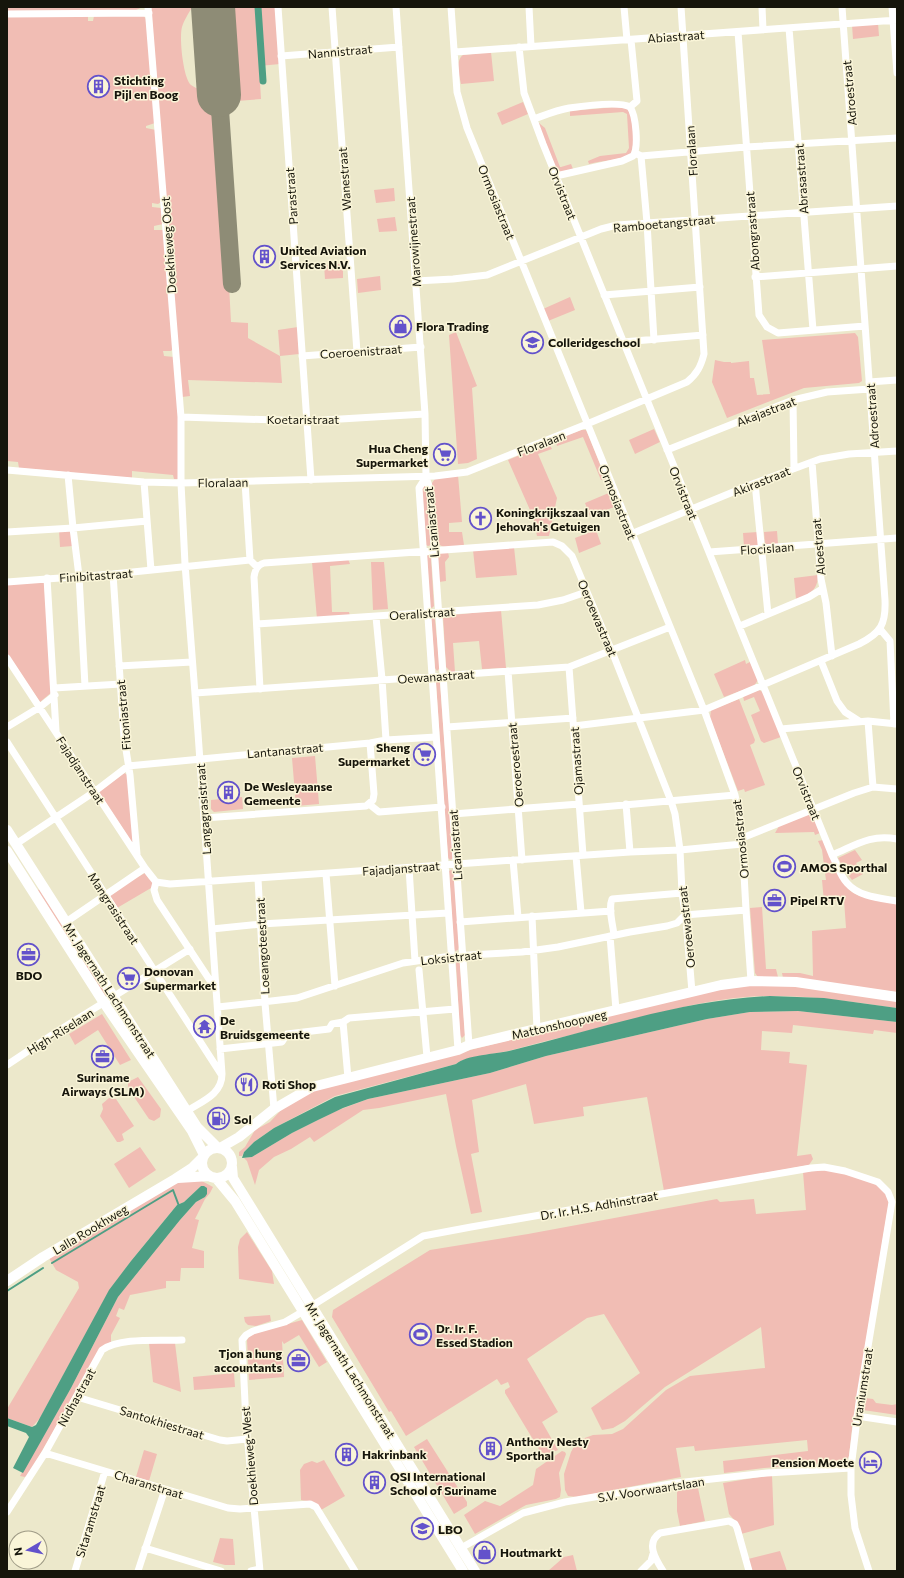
<svg xmlns="http://www.w3.org/2000/svg" width="904" height="1578" font-family="Commissioner,sans-serif">
<rect width="100%" height="100%" fill="#ece8cb"/>
<path fill="#f1bdb4" d="M7,7H143L136,10L7,11Z
M151,7H192C189,13 184,20 182,27C179,37 183,78 191,85C196,89 203,90 209,91L212,102L221,248H227L231,322L248,323V338L280,356L278,330L298,327L299,354L280,356L282,383L188,380L190,396L182,397Z
M230,7H275L280,64L259,66L261,99L237,101Z
M88,15V21H93L94,16L143,15L146,19L155,123L146,126V128L156,130L161,202L158,204L152,203V207L161,208L163,224L154,226V230H164L173,349L171,351H163L164,356L174,357L182,467L179,479H174L173,475L132,471V478L19,468L18,462L7,461V16Z
M878,23L879,36L853,39L852,25Z
M491,52L494,81L461,84C459,75 455,61 463,55Z
M523,102L528,114L502,125L497,113Z
M616,107L627,108C635,121 635,140 631,154C618,161 603,160 589,164L588,161L600,156L626,153L629,148L627,114L623,112L570,116V111Z
M539,123L545,128L560,167H561L571,164L573,169L561,172L556,169L539,126Z
M394,188L395,201L376,203L374,190Z
M395,217L397,231L379,232L377,219Z
M343,264V278L325,279L324,265Z
M380,276L381,290L358,293L357,279Z
M570,297L575,310L548,321L543,309Z
M456,332L477,386L472,388L477,459L468,463L458,464L449,335Z
M855,333L858,337L862,381L859,383L804,388L727,418L712,382L715,360L724,362H731V363L749,361L750,378H754L757,395L770,394L762,340Z
M654,429L660,442L635,454L629,440Z
M581,430H586L587,432L606,479L601,480L583,437L557,446L555,440Z
M549,443L552,449L538,454L557,498L549,536H537L532,510H530L508,460Z
M458,475L462,522L449,523V532H462L464,545C455,546 439,551 437,540L432,483L435,479Z
M424,486L426,487L431,545L428,546L426,545L422,487Z
M611,492L617,506L590,516L585,503Z
M59,530H70L73,546L60,547Z
M596,530L601,544L579,553L575,538Z
M777,531L778,544L765,545L764,532Z
M758,532L759,545L744,547L743,533Z
M514,547L517,575L476,578L473,550Z
M448,552L449,557L445,562L446,581L439,582L438,555L441,553Z
M429,555L431,558L434,606L432,608L430,607L427,556Z
M348,559L350,564L330,566L332,612H349L350,616L317,619L312,562Z
M371,562H384L388,609L373,610Z
M818,575C818,590 809,595 796,599L794,578Z
M44,581L52,692L40,702L7,653V584Z
M501,610L506,668L482,669L479,641L453,643L455,672H451L446,667L443,616Z
M433,617L435,620L440,668L437,671L435,668L431,618Z
M745,660L746,664L750,662L758,680L754,686L724,697L714,674Z
M438,681L440,683L453,858L450,860L448,858L436,683Z
M759,690L763,692L781,737L764,743L761,741L751,715L760,711L754,697L744,701L743,696Z
M739,699L755,740L754,743L750,745L765,785L745,792L744,789L738,791L710,718L711,710Z
M315,756L319,804L296,806L292,758Z
M124,773L128,775L133,844L100,794V791Z
M242,797L243,809L214,812L211,809V800Z
M809,814L813,816L820,833L815,835L814,832L775,833L779,826Z
M823,840C829,853 841,884 852,892C864,900 883,901 897,904V992L783,978L782,973H800L813,976L812,931L846,928L844,900L824,902L822,880H826L822,850L818,841Z
M855,850L862,860L856,863L863,874L852,880L845,871L838,858Z
M451,870L454,872L459,947L458,950L455,951L454,949L449,871Z
M145,873L149,879L154,883L151,888L117,908L110,896L132,880Z
M39,889L107,996H105L38,891Z
M762,907L766,969H776L778,977H758L755,973L750,908Z
M457,961L459,962L460,964L465,1035L462,1038L460,1035L456,964Z
M749,984L789,985L897,1000V1008C847,1001 797,993 746,997C707,1000 670,1010 633,1020C592,1030 552,1039 512,1050C499,1054 465,1056 456,1064L335,1096L274,1128L254,1142L244,1152L242,1156H239V1152L245,1147L255,1130L270,1122L282,1109L318,1088L714,989Z
M798,1011L897,1022V1033L874,1030L873,1034L793,1025L792,1033L762,1031L761,1050L790,1052L789,1063L807,1065L797,1156L811,1154L813,1159L809,1165L664,1191L647,1097L583,1107L584,1116L534,1124L526,1084L472,1100L479,1152L471,1154L482,1212L471,1214L456,1146L446,1094L379,1108L363,1110L314,1142L310,1137L291,1149L274,1157L259,1170L255,1185L247,1161L244,1158L252,1157L292,1133L336,1111L368,1099L490,1073L546,1056L707,1019L750,1012Z
M102,1014L131,1060L120,1065L98,1030L75,1045L69,1034Z
M138,1077L161,1109L160,1117L154,1121L149,1119L128,1088V1082Z
M109,1098L116,1099L134,1126L122,1134L124,1140L120,1142H117L100,1116L103,1109L102,1104Z
M140,1147L156,1170L129,1188L114,1164Z
M828,1170L868,1180L883,1189L889,1201L853,1420L849,1456L845,1462L764,1468L724,1473L723,1461L808,1451L807,1440L695,1451L694,1446L676,1448L681,1477L577,1497L568,1496L565,1490L564,1474L571,1452L576,1443L582,1439L593,1435L612,1434L623,1429L666,1390L690,1376L765,1368L761,1327L665,1387L625,1421L613,1428L602,1430L591,1408L640,1373L604,1314L587,1318L527,1359L558,1412L542,1422L558,1450L543,1456L505,1393V1390L510,1387L508,1382L501,1385L497,1379L406,1436L391,1411L389,1412L332,1317L333,1310L430,1250L528,1234L717,1199L720,1202L754,1199L756,1214L806,1210L803,1172Z
M198,1179L213,1187L210,1193L205,1199L195,1219L199,1220L192,1248L204,1251V1268H181L180,1281H166V1288L130,1295L124,1310L119,1308L116,1316L120,1318L111,1335V1342L103,1346L28,1475L25,1477L20,1476L71,1388L118,1297L180,1220L196,1202L205,1197L207,1191L201,1186L184,1202L177,1205L131,1261L109,1291L40,1418L32,1427L7,1418V1409L79,1288L78,1282L56,1270L49,1258L178,1180Z
M247,1232L272,1271L274,1284L239,1279L238,1247L240,1239Z
M270,1315L271,1321L256,1326L248,1325L245,1322L244,1317Z
M302,1320L327,1362L319,1367L299,1335L284,1344L282,1341L284,1377L249,1380L247,1340L250,1336L256,1333Z
M149,1343H175L181,1392L153,1382Z
M234,1373L235,1387L194,1390L193,1377Z
M865,1398L873,1399L876,1403L892,1405L897,1404V1415L863,1410Z
M427,1439L467,1502V1506L454,1514L414,1447Z
M144,1450L157,1454L149,1481L136,1477Z
M562,1451L565,1452L566,1454L559,1473L561,1490L560,1497L556,1499L526,1505L475,1534L464,1515L485,1501L500,1506L533,1485L536,1469Z
M324,1460L345,1496L321,1510L313,1502L301,1500L300,1470L304,1464L312,1461L317,1463Z
M772,1475L774,1525L741,1534L737,1523L729,1514L723,1483Z
M698,1488L705,1521L680,1526L677,1511V1491Z
M220,1538L233,1539L235,1565H225L213,1562Z
M780,1551L787,1571H752L748,1559Z
M573,1555L577,1571H548L564,1557Z"/>
<path fill="#4e9f84" d="M770,996L824,998L897,1008V1022L798,1011L750,1012L707,1019L546,1056L490,1073L368,1099L343,1108L318,1120L292,1133L252,1157L242,1158L244,1152L254,1142L274,1128L335,1097L456,1064C466,1055 496,1054 509,1051C595,1030 681,1000 770,996Z
M201,1186H204L207,1188V1194L205,1197L196,1202L180,1220L118,1297L71,1388L23,1473L13,1468L29,1437L26,1433L7,1426V1418L32,1427L36,1425L109,1290L131,1261L177,1205L184,1202Z"/>
<g fill="none" stroke-linecap="round" stroke-linejoin="round">
<path stroke="#4e9f84" stroke-width="2" d="M52,1263L173,1190L179,1206
M7,1291L43,1268"/>
<path stroke="#4e9f84" stroke-width="7" d="M258,7L263,81"/>
<path stroke="#8e8c76" stroke-width="18" d="M219,95L232,284"/>
<path stroke="#8e8c76" stroke-width="44" d="M213,7L219,95"/>
<path stroke="#fff" stroke-width="7" d="M148,7L181,417V483L185,564L198,733L222,1074C222,1096 199,1102 184,1113
M278,7L311,480
M332,7L357,352
M396,7L425,414L426,477L430,489L469,1045
M451,7L457,92L467,128L704,710L735,795L739,814L742,838L746,910L751,981
M529,7L531,46
M624,7L627,40
M762,7L763,30
M892,7L897,73
M7,14L149,13
M789,28L813,330
M738,32L759,315L767,327L778,333L865,326
M519,47L524,93L543,144L832,855C837,864 840,876 847,883C859,897 880,898 897,901
M455,52L897,20
M281,56L399,47
M630,107L637,101L631,40
M534,119C545,115 557,110 569,108C583,106 619,101 630,107
M635,153L641,156L647,223L654,340
M641,156L746,147L897,138
M556,176L622,161L633,156C639,148 636,115 630,107
M755,277L897,266
M416,281L453,279L487,275L601,229L617,225L897,206
M604,295L700,287
M623,342L703,335
M302,356L421,347
M869,382L897,380
M793,400L794,468
M181,417L307,421L425,414
M667,450L793,400L827,392L870,389
M812,462L821,579L826,603L832,656
M7,470L144,482L181,483L435,476L467,472L587,424L687,382C697,374 701,366 704,354L681,7
M68,475L73,528L79,576L85,686
M426,477L419,488L458,1050
M144,482L151,570
M245,482L250,560
M755,483L768,614
M7,532L73,528L147,521
M631,534L755,483L820,459L849,454L897,451
M709,552L897,538
M113,574L124,737L130,775L137,854
M47,578L56,731
M7,582L113,574L250,560L257,567
M376,617L382,679L386,740
M257,624L538,605L563,600L586,592
M740,626L809,597L822,589
M880,629L890,641L894,724
M7,658L145,868L156,882L170,884L630,852L680,850L742,844
M821,661L837,701L845,712L859,721
M119,666L192,662
M569,667L583,855
M508,671L522,860
M54,688L121,684
M260,689L254,577C255,570 257,565 264,563L553,542L562,546L572,556L611,649L671,801L675,814L680,850L682,893L686,920L692,992
M195,693L569,667L670,627
M868,721L873,787
M574,726L704,710L859,644C881,633 886,624 885,600L842,7
M7,727L40,707L55,695
M447,727L573,718
M781,729L868,721L897,724
M7,742L221,1074
M369,804L379,812L442,807
M626,804L630,852
M580,809L735,795
M453,814L579,804
M204,818L366,806L373,800L374,794L370,743
M742,838L854,793L873,787L897,789
M16,844L94,792L128,766L370,743L386,740L436,737
M832,855C856,845 870,834 897,839
M576,856L581,912
M513,860L518,917
M409,868L415,961
M326,874L335,986
M258,879L265,1003L274,1109
M156,882L154,890L157,900L215,988
M532,916L537,1029
M66,922L145,868
M460,922L611,911
M212,929L261,924L448,913
M614,935C613,925 608,909 612,899L682,893
M610,936L616,1010
M419,970L427,1057
M218,1007L297,998L403,963L451,956L522,952L558,947L630,932L667,926L677,923L685,915L746,910
M220,1049L282,1042L287,1034L329,1029L332,1024L343,1022
M7,1065L58,1031L190,949
M348,1078L343,1022L349,1018L455,1009
M77,1397L220,1440L227,1441L247,1439
M857,1416L897,1422
M45,1453L228,1508L240,1509L310,1504L316,1507L355,1571
M7,1512L45,1453L102,1350C120,1337 159,1341 182,1340
M145,1548L221,1571
M461,1548L523,1513L565,1502L676,1483L767,1473L851,1468
M75,1571L105,1471
M138,1571L165,1489
M251,1571L259,1569
M260,1571L246,1423L242,1340L246,1335L253,1331L285,1322L302,1312L423,1236L471,1227L811,1168L824,1167L845,1171L878,1182L888,1192L892,1202L860,1395L851,1468V1495L855,1528L869,1571
M641,1571L651,1561L653,1554
M663,1571C656,1560 645,1543 660,1533L729,1521L735,1524L737,1528L749,1571"/>
<path stroke="#fff" stroke-width="10" d="M7,830L197,1127L217,1147
M7,851L104,1003L192,1131L204,1155
M202 1163a15 15 0 1 1 30 0a15 15 0 1 1-30 0Z
M220,1148L239,1137L274,1109L312,1087L458,1050L469,1045L721,985L751,981L796,982L897,997
M232,1167L233,1178L475,1571
M178,1178L210,1176
M216,1178L235,1201L463,1571
M7,1281L43,1257L175,1179L192,1168L203,1157"/>
</g>
<defs>
<symbol id="building-ring" viewBox="-11 -11 22 22"><circle r="9.5" fill="#faf5d8" stroke="#6352cb" stroke-width="1.5"/><path d="M-4-6H4V6H1V3H-1V6H-4ZM-2.5-4.3h1.7v1.8h-1.7ZM.8-4.3h1.7v1.8H.8ZM-2.5-1h1.7V.8h-1.7ZM.8-1h1.7V.8H.8Z" fill="#6352cb"/></symbol>
<symbol id="shop-ring" viewBox="-11 -11 22 22"><circle r="9.5" fill="#faf5d8" stroke="#6352cb" stroke-width="1.5"/><path d="M-5-2.5h2.3a2.7 3.5 0 0 1 5.4 0H5L5.5 6h-11ZM-1.5-2.5h3a1.5 2.3 0 0 0-3 0Z" fill="#6352cb"/></symbol>
<symbol id="school-ring" viewBox="-11 -11 22 22"><circle r="9.5" fill="#faf5d8" stroke="#6352cb" stroke-width="1.5"/><path d="M0-5L7-2L0 1L-7-2ZM-4 1L0 2.5L4 1V4Q0 6-4 4Z" fill="#6352cb"/></symbol>
<symbol id="supermarket-ring" viewBox="-11 -11 22 22"><circle r="9.5" fill="#faf5d8" stroke="#6352cb" stroke-width="1.5"/><path d="M-6-5.5h2.5l.6 2H6L4.5 2H-2.5L-4.4-4H-6ZM-1.5 3.2a1.3 1.3 0 1 0 .1 0ZM3 3.2a1.3 1.3 0 1 0 .1 0Z" fill="#6352cb"/></symbol>
<symbol id="church-ring" viewBox="-11 -11 22 22"><circle r="9.5" fill="#faf5d8" stroke="#6352cb" stroke-width="1.5"/><path d="M-1.2-6h2.4v3.5h3.3v2.4h-3.3V6h-2.4V-.1h-3.3v-2.4h3.3Z" fill="#6352cb"/></symbol>
<symbol id="stadium-ring" viewBox="-11 -11 22 22"><circle r="9.5" fill="#faf5d8" stroke="#6352cb" stroke-width="1.5"/><path d="M0-5a6.5 5 0 1 0 0 10a6.5 5 0 1 0 0-10ZM-3.5-1.8h7v3.6h-7Z" fill="#6352cb"/></symbol>
<symbol id="office-ring" viewBox="-11 -11 22 22"><circle r="9.5" fill="#faf5d8" stroke="#6352cb" stroke-width="1.5"/><path d="M-6-3h4V-5.5h4V-3h4V5H-6ZM-1-4.5V-3h2v-1.5ZM-6 0V1H6V0Z" fill="#6352cb"/></symbol>
<symbol id="temple-ring" viewBox="-11 -11 22 22"><circle r="9.5" fill="#faf5d8" stroke="#6352cb" stroke-width="1.5"/><path d="M0-6L5-2H3V0L6.5 2.5H4V6H1.5V3h-3V6H-4V2.5H-6.5L-3 0V-2H-5Z" fill="#6352cb"/></symbol>
<symbol id="restaurant-ring" viewBox="-11 -11 22 22"><circle r="9.5" fill="#faf5d8" stroke="#6352cb" stroke-width="1.5"/><path d="M-5-6h1v4h1v-4h1v4h1v-4h1v5L-1.5 .5V6h-2V.5L-5-1ZM5-6V6H3V1.5H1.5Q1.5-4 5-6Z" fill="#6352cb"/></symbol>
<symbol id="fuel-ring" viewBox="-11 -11 22 22"><circle r="9.5" fill="#faf5d8" stroke="#6352cb" stroke-width="1.5"/><path d="M-5.5-6h7V0h2V4h1.3V-2.5L3-4.5l.8-.8L6-3V5H2.5V1h-1V6h-7ZM-4.2-4.7v3.2H.2V-4.7Z" fill="#6352cb"/></symbol>
<symbol id="hotel-ring" viewBox="-11 -11 22 22"><circle r="9.5" fill="#faf5d8" stroke="#6352cb" stroke-width="1.5"/><path d="M-6-4.5h1.5V1H6V5H4.5V3h-9V5H-6ZM-4 0a1.8 1.8 0 1 1 3.6 0ZM.5 0V-2.5h3Q6-2.5 6 0Z" fill="#6352cb"/></symbol>
</defs>
<g fill-rule="evenodd">
<use href="#building-ring" x="86" y="74" width="25" height="25"/>
<use href="#building-ring" x="252" y="244" width="25" height="25"/>
<use href="#shop-ring" x="388" y="314" width="25" height="25"/>
<use href="#school-ring" x="520" y="330" width="25" height="25"/>
<use href="#supermarket-ring" x="432" y="442" width="25" height="25"/>
<use href="#church-ring" x="468" y="506" width="25" height="25"/>
<use href="#supermarket-ring" x="412" y="742" width="25" height="25"/>
<use href="#building-ring" x="216" y="780" width="25" height="25"/>
<use href="#stadium-ring" x="772" y="854" width="25" height="25"/>
<use href="#office-ring" x="762" y="888" width="25" height="25"/>
<use href="#office-ring" x="16" y="942" width="25" height="25"/>
<use href="#supermarket-ring" x="116" y="966" width="25" height="25"/>
<use href="#temple-ring" x="192" y="1014" width="25" height="25"/>
<use href="#office-ring" x="90" y="1044" width="25" height="25"/>
<use href="#restaurant-ring" x="234" y="1072" width="25" height="25"/>
<use href="#fuel-ring" x="206" y="1106" width="25" height="25"/>
<use href="#stadium-ring" x="408" y="1322" width="25" height="25"/>
<use href="#office-ring" x="286" y="1348" width="25" height="25"/>
<use href="#building-ring" x="478" y="1436" width="25" height="25"/>
<use href="#building-ring" x="334" y="1442" width="25" height="25"/>
<use href="#hotel-ring" x="858" y="1450" width="25" height="25"/>
<use href="#building-ring" x="362" y="1470" width="25" height="25"/>
<use href="#school-ring" x="410" y="1516" width="25" height="25"/>
<use href="#shop-ring" x="472" y="1540" width="25" height="25"/>
</g>
<g text-anchor="middle" dominant-baseline="central" stroke-width="3" stroke-linejoin="round" paint-order="stroke">
<g font-size="12" fill="#16150b" stroke="#faf5d8">
<text transform="translate(676 36) rotate(-4)">Abiastraat</text>
<text transform="translate(340 51) rotate(-5)">Nannistraat</text>
<text transform="translate(849 93) rotate(-95)">Adroestraat</text>
<text transform="translate(691 151) rotate(-94)">Floralaan</text>
<text transform="translate(344 179) rotate(-94)">Wanestraat</text>
<text transform="translate(801 179) rotate(-94)">Abrasastraat</text>
<text transform="translate(563 193) rotate(68)">Orvistraat</text>
<text transform="translate(291 196) rotate(-94)">Parastraat</text>
<text transform="translate(497 202) rotate(68)">Ormosiastraat</text>
<text transform="translate(664 223) rotate(-5)">Ramboetangstraat</text>
<text transform="translate(752 231) rotate(-94)">Abongrastraat</text>
<text transform="translate(413 242) rotate(-94)">Marowijnestraat</text>
<text transform="translate(168 245) rotate(-94)">Doekhieweg Oost</text>
<text transform="translate(361 351) rotate(-4)">Coeroenistraat</text>
<text transform="translate(766 411) rotate(-21)">Akajastraat</text>
<text transform="translate(872 416) rotate(-94)">Adroestraat</text>
<text x="303" y="419">Koetaristraat</text>
<text transform="translate(541 443) rotate(-21)">Floralaan</text>
<text transform="translate(761 481) rotate(-22)">Akirastraat</text>
<text transform="translate(223 482) rotate(-1)">Floralaan</text>
<text transform="translate(684 493) rotate(68)">Orvistraat</text>
<text transform="translate(618 502) rotate(68)">Ormosiastraat</text>
<text transform="translate(431 522) rotate(-95)">Licaniastraat</text>
<text transform="translate(818 547) rotate(-95)">Aloestraat</text>
<text transform="translate(767 548) rotate(-4)">Flocislaan</text>
<text transform="translate(96 575) rotate(-4)">Finibitastraat</text>
<text transform="translate(422 613) rotate(-4)">Oeralistraat</text>
<text transform="translate(598 618) rotate(67)">Oeroewastraat</text>
<text transform="translate(436 676) rotate(-4)">Oewanastraat</text>
<text transform="translate(123 715) rotate(-95)">Fitoniastraat</text>
<text transform="translate(285 750) rotate(-5)">Lantanastraat</text>
<text transform="translate(576 761) rotate(-94)">Ojamastraat</text>
<text transform="translate(515 765) rotate(-95)">Oeroeroestraat</text>
<text transform="translate(81 770) rotate(57)">Fajadjanstraat</text>
<text transform="translate(807 793) rotate(68)">Orvistraat</text>
<text transform="translate(203 809) rotate(-94)">Langagrasistraat</text>
<text transform="translate(740 839) rotate(-96)">Ormosiastraat</text>
<text transform="translate(455 845) rotate(-94)">Licaniastraat</text>
<text transform="translate(401 868) rotate(-4)">Fajadjanstraat</text>
<text transform="translate(114 908) rotate(57)">Mangrasistraat</text>
<text transform="translate(686 927) rotate(-96)">Oeroewastraat</text>
<text transform="translate(262 946) rotate(-93)">Loeangoteestraat</text>
<text transform="translate(451 957) rotate(-6)">Loksistraat</text>
<text transform="translate(110 990) rotate(57)">Mr. Jagernath Lachmonstraat</text>
<text transform="translate(559 1024) rotate(-13)">Mattonshoopweg</text>
<text transform="translate(60 1031) rotate(-32)">High-Riselaan</text>
<text transform="translate(599 1205) rotate(-10)">Dr. Ir. H.S. Adhinstraat</text>
<text transform="translate(90 1229) rotate(-31)">Lalla Rookhweg</text>
<text transform="translate(351 1370) rotate(58)">Mr. Jagernath Lachmonstraat</text>
<text transform="translate(862 1387) rotate(-81)">Uraniumstraat</text>
<text transform="translate(76 1397) rotate(-61)">Nidhastraat</text>
<text transform="translate(162 1422) rotate(17)">Santokhiestraat</text>
<text transform="translate(249 1456) rotate(-95)">Doekhieweg-West</text>
<text transform="translate(149 1484) rotate(17)">Charanstraat</text>
<text transform="translate(651 1489) rotate(-9)">S.V. Voorwaartslaan</text>
<text transform="translate(90 1521) rotate(-73)">Sitaramstraat</text>
</g>
<g font-size="12" font-weight="bold" fill="#16150b" stroke="#faf5d8" text-anchor="start">
<text x="114" y="80">Stichting<tspan x="114" dy="14">Pijl en Boog</tspan></text>
<text x="280" y="250">United Aviation<tspan x="280" dy="14">Services N.V.</tspan></text>
<text x="416" y="326">Flora Trading</text>
<text x="548" y="342">Colleridgeschool</text>
<text x="428" y="448" text-anchor="end">Hua Cheng<tspan x="428" dy="14">Supermarket</tspan></text>
<text x="496" y="512">Koningkrijkszaal van<tspan x="496" dy="14">Jehovah's Getuigen</tspan></text>
<text x="410" y="747" text-anchor="end">Sheng<tspan x="410" dy="14">Supermarket</tspan></text>
<text x="244" y="786">De Wesleyaanse<tspan x="244" dy="14">Gemeente</tspan></text>
<text x="800" y="867">AMOS Sporthal</text>
<text x="790" y="900">Pipel RTV</text>
<text x="144" y="971">Donovan<tspan x="144" dy="14">Supermarket</tspan></text>
<text x="29" y="975" text-anchor="middle">BDO</text>
<text x="220" y="1020">De<tspan x="220" dy="14">Bruidsgemeente</tspan></text>
<text x="103" y="1077" text-anchor="middle">Suriname<tspan x="103" dy="14">Airways (SLM)</tspan></text>
<text x="262" y="1084">Roti Shop</text>
<text x="234" y="1119">Sol</text>
<text x="436" y="1328">Dr. Ir. F.<tspan x="436" dy="14">Essed Stadion</tspan></text>
<text x="282" y="1353" text-anchor="end">Tjon a hung<tspan x="282" dy="14">accountants</tspan></text>
<text x="506" y="1441">Anthony Nesty<tspan x="506" dy="14">Sporthal</tspan></text>
<text x="362" y="1454">Hakrinbank</text>
<text x="854" y="1462" text-anchor="end">Pension Moete</text>
<text x="390" y="1476">QSI International<tspan x="390" dy="14">School of Suriname</tspan></text>
<text x="438" y="1529">LBO</text>
<text x="500" y="1552">Houtmarkt</text>
</g>
</g>
<rect width="904" height="1578" fill="none" stroke="#16150b" stroke-width="16"/>
<g transform="translate(28 1550) rotate(261)"><circle r="19" fill="#faf5d8" stroke="#9f9b86"/>
<path d="M0-3L7 15L0 10L-7 15Z" fill="#6352cb"/>
<text y="-6" font-size="11" font-weight="bold" text-anchor="middle" fill="#16150b">N</text>
</g>
</svg>
